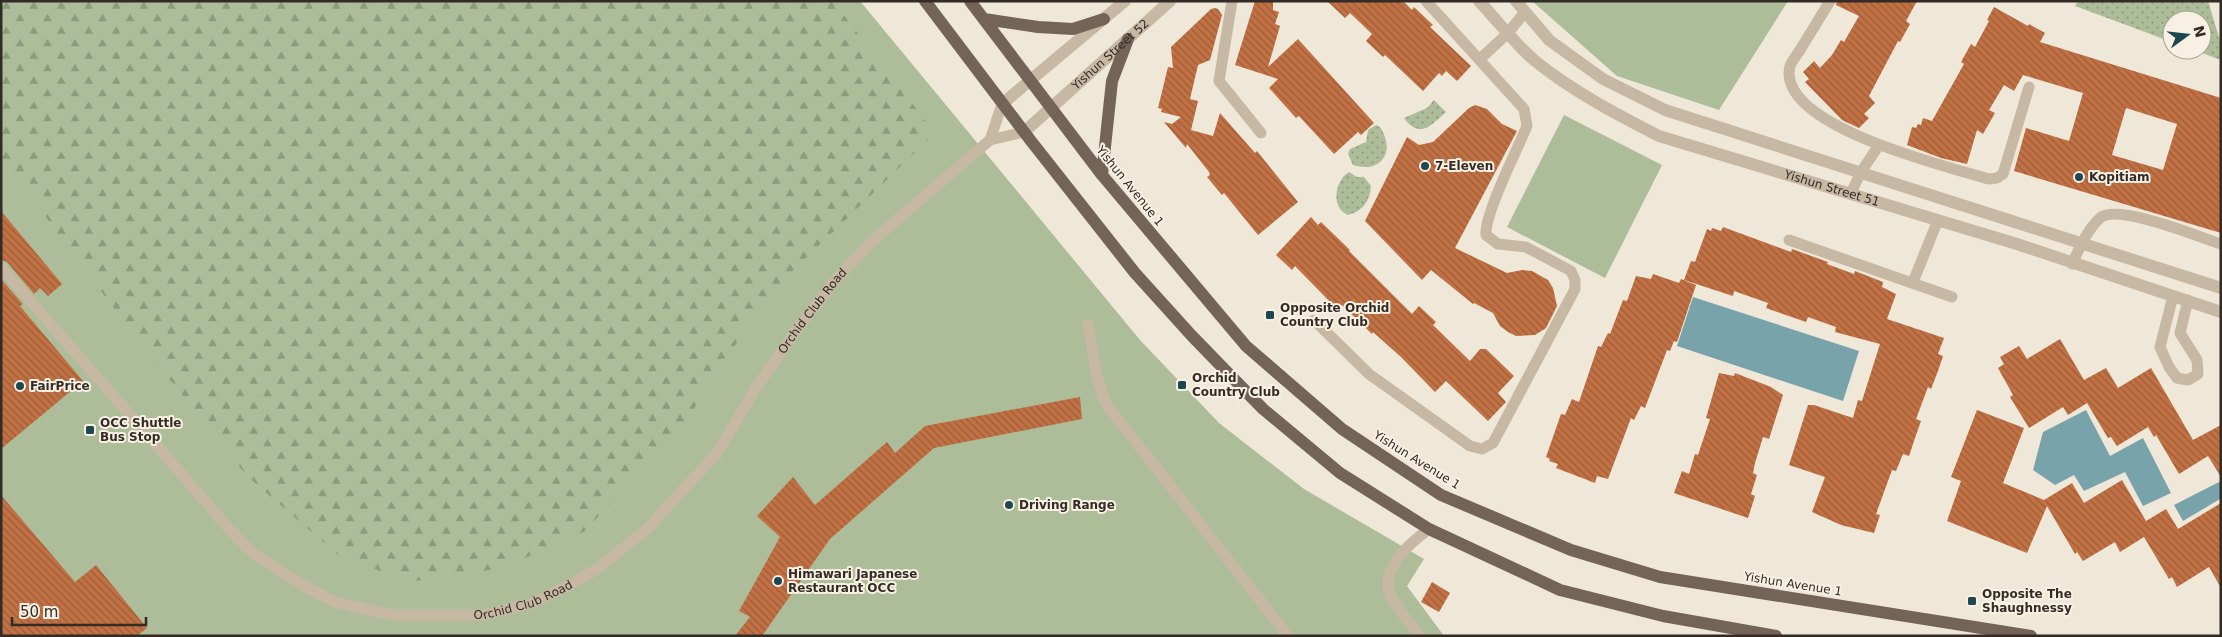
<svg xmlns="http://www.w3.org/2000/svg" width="2222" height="637" font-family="'DejaVu Sans',sans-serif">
<defs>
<pattern id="forest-firs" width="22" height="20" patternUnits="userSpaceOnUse" patternTransform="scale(1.25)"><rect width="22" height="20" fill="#adbd99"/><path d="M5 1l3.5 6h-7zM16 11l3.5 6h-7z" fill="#8d9a7d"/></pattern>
<pattern id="park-dots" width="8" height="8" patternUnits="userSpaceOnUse" patternTransform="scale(1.25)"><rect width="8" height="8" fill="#adbd99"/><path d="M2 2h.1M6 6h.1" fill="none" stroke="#8d9a7d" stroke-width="1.8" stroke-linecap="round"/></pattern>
<pattern id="building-back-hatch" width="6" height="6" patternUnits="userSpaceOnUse" patternTransform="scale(1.25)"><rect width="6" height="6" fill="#c17144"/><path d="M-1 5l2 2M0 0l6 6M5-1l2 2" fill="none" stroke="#9d5d39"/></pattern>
</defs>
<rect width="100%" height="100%" fill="#efe7d8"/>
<path fill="#adbd99" d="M1,1H860L1140,340L1219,423L1304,489L1424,559L1407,586L1444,636H1Z
M1532,1H1788L1719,110L1617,76Z
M1564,115L1662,165L1605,278L1507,227Z"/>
<path fill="url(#forest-firs)" d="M1,1H833L935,133L767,296L686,421L585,531L503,568L415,581L344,560L247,476L131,331L1,157Z"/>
<path fill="url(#park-dots)" d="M2078,1H2208L2221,44V60L2194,50H2202V20H2172V42L2075,6Z
M1434,100L1446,112C1431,125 1420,140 1404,118L1427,108Z
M1376,125L1380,127C1396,151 1382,174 1353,165L1348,154L1350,149L1366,142L1368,130Z
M1349,172L1357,177H1364L1371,186C1370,201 1363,211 1348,215C1330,208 1335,180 1349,172Z"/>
<path fill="#78a3ab" d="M1693,297L1859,351L1843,401L1677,346Z
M2086,410L2110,456L2143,438L2171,493L2143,506L2125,472L2084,491L2074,475L2055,485L2033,470L2043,432Z
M2221,481V501L2220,499L2183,521L2174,505Z"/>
<path fill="url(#building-back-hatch)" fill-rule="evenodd" d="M1255,1H1273V10L1279,12L1275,24L1280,26L1268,67L1298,39L1374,123L1361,135L1358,132L1334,154L1299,116L1296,118L1269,88L1278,79L1235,65Z
M1327,1H1403L1412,10L1414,7L1433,25L1430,27L1471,66L1457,81L1446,71L1442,76L1439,73L1423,91L1385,55L1383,57L1366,41L1372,34L1350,13L1345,18Z
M1837,1H1917L1906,21L1910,24L1900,42L1898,41L1869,96L1875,103L1864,114L1869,118L1859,128L1842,120L1805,82L1809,79L1803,72L1814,61L1820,68L1832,55L1841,40L1844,42L1859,16L1836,5Z
M1994,7L2028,26L2029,24L2045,33L2040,42L2221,98V233L2014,171L2026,128L2069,141L2083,93L2023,75L2014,91L2004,85L1989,110L1995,113L1983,134L1977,130L1967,164L1941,158L1907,145L1912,127L1916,128L1918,124L1921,125L1923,118L1932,121L1964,64L1961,62L1971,44L1975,47L1989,21L1987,20ZM2126,108L2177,124L2163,170L2112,155Z
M1215,8L1218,9L1222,15L1210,60L1198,65L1190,99L1198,101L1191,130L1213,136L1220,113L1255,153L1257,151L1298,202L1258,235L1224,193L1222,195L1207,177L1210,175L1209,172L1187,144L1186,148L1164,122L1172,124L1181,117L1161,112L1162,109L1158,108L1168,67L1173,68L1171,47L1211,9Z
M1475,105L1487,109L1502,124L1517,131L1455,248L1507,273L1522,270L1532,271L1548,280L1553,288L1557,306L1546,328L1535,335L1516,336L1508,332L1500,326L1493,313L1474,303L1473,304L1431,270L1422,280L1365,221L1407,137L1419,145L1433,142L1469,108Z
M1,211L62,284L48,296L40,288L34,294L7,262L1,260Z
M1311,217L1318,225L1321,222L1350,250L1349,251L1412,314L1419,306L1436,322L1433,325L1470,361L1480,349H1486L1514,376L1498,393L1506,402L1488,421L1446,381L1435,392L1401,357L1373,332L1372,334L1342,305L1338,310L1295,266L1292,270L1276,255Z
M1723,227L1791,252L1792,249L1828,262L1827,264L1854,274L1855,271L1883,282L1882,287L1896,294L1887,319L1944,338L1938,354L1943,356L1938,371L1931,389L1928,387L1916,419L1921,421L1915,438L1909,456L1903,454L1896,471L1892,470L1876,514L1880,515L1874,533L1841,525L1812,512L1825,477L1789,465L1808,405H1814L1853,418L1858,400L1862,401L1880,344L1835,332L1836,327L1808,317L1806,322L1766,308L1768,303L1734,291L1733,296L1684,280L1691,261L1695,262L1707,229L1711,231L1712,228L1721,231Z
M1653,274L1679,283L1681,279L1696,285L1677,342L1674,341L1670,351L1667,350L1645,408L1641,406L1634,420L1631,418L1608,479L1597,476L1595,483L1556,468L1558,464L1549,461L1550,459L1546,457L1561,414L1565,415L1572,399L1579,402L1598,346L1601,347L1608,333L1610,334L1623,300L1627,301L1636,276L1651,279Z
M1,279L23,304L20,306L83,381L1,449Z
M2060,339L2084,380L2106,368L2118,388L2151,368L2193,440L2221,425V477L2208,456L2179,474L2156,435L2154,437L2148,427L2117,446L2111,437L2108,438L2087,403L2068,415L2063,407L2029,428L2010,397L2013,395L1998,368L2004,364L2000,357L2019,346L2027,359Z
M1719,373L1734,376L1735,373L1771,387L1783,395L1769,439L1763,437L1755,463L1753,473L1757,475L1751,494L1755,496L1748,518L1674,493L1682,471L1689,474L1695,454L1698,455L1710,419L1706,418Z
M1080,397L1082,419L934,448L830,539L762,636H735L750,617L739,611L780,537L757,516L793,477L815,505L887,442L895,453L925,426Z
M1977,410L2024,428L2003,483L2044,500L2072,483L2084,503L2122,480L2146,521L2166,509L2178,529L2221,503V588L2209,567L2177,587L2172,577L2169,579L2144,537L2120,552L2115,542L2083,561L2077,552L2075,554L2047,506L2027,553L1947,521L1961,481L1951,477Z
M1,495L75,582L96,565L147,628L137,636H1Z
M1432,582L1450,593L1439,612L1421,602Z"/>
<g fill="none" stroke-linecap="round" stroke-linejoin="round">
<g stroke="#c7b8a4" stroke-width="11">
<path d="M1232,1L1219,81L1261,133"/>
<path d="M1830,1C1820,17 1810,34 1800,50C1797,55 1792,61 1790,66C1775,126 1949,167 1989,179L1997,178L2003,174L2029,87"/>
<path d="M1480,59L1508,33L1525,12"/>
<path d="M990,140L1002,104"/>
<path d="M1851,193L1861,172L1879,145"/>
<path d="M1789,240L1952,297"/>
<path d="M2072,264C2079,249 2087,230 2100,218C2117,203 2199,237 2221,244"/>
<path id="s1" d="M1,267L232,532L254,554L304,586L337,603L393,615H485L532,603L566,587L597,569L647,529L717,453L756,388L798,328L838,277L871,242L990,140L1024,132"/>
<path d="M1913,282L1938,220"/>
<path d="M2173,296L2160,347L2169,367L2177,378L2188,380L2198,374L2197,360L2180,333L2188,300"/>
<path d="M1314,320L1369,374L1470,446L1482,449L1493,443L1575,289V280L1571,271L1526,247L1498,244L1486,235C1484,215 1518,148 1527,126L1524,109L1426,1"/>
<path d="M1088,324L1097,377L1106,404L1288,636"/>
<path d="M1420,636C1412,624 1390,602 1388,588C1386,563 1411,542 1429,529"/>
</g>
<g stroke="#c7b8a4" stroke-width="12">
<path id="s2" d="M1479,1C1497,20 1514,43 1534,60C1572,91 1616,114 1659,136L2017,244L2221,312"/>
<path d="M1516,1L1549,40L1603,79L1665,110L2221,288"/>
<path d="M1002,104L1125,1"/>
<path id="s3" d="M1024,132L1170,1"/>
</g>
<path stroke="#746457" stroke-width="12" d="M925,1L1031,141L1135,273L1192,336L1263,409L1340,473L1429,529L1560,590L1663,616L1776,636
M970,1L1102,175L1246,346L1342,429L1441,495L1571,550L1660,577L2031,636
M984,19L1038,27L1073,29L1104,19
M1102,175L1112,81L1128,39"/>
</g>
<g fill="#1d4852" stroke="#f8f1e3" stroke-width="2">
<circle cx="1425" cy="166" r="5"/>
<circle cx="2079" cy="177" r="5"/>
<rect x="1265" y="310" width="10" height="10" rx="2.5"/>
<rect x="1177" y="380" width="10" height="10" rx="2.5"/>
<circle cx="20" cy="386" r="5"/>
<rect x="85" y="425" width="10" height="10" rx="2.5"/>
<circle cx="1009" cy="505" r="5"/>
<circle cx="778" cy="581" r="5"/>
<rect x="1967" y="596" width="10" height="10" rx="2.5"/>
</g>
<g text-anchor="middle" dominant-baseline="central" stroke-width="4" stroke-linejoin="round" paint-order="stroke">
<g font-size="12" fill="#322b26" stroke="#f8f1e3">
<text stroke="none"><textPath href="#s3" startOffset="116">Yishun Street 52</textPath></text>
<text transform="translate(1130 186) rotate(51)">Yishun Avenue 1</text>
<text stroke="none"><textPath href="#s2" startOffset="408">Yishun Street 51</textPath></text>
<text stroke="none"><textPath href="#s1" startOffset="1089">Orchid Club Road</textPath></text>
<text transform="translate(1417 460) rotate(32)">Yishun Avenue 1</text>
<text transform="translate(1793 584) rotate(9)">Yishun Avenue 1</text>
<text stroke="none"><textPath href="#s1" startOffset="669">Orchid Club Road</textPath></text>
</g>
<g font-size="12" font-weight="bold" fill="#322b26" stroke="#f8f1e3" text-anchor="start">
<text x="1435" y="166">7-Eleven</text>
<text x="2089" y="177">Kopitiam</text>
<text x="1280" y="308">Opposite Orchid<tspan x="1280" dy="14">Country Club</tspan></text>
<text x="1192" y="378">Orchid<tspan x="1192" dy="14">Country Club</tspan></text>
<text x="30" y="386">FairPrice</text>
<text x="100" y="423">OCC Shuttle<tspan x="100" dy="14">Bus Stop</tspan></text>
<text x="1019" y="505">Driving Range</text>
<text x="788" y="574">Himawari Japanese<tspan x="788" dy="14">Restaurant OCC</tspan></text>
<text x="1982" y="594">Opposite The<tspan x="1982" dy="14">Shaughnessy</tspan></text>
</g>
</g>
<rect width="2222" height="637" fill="none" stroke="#322b26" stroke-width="5"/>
<g transform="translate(2187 35) rotate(75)"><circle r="24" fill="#f8f1e3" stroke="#a9a297"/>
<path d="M0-4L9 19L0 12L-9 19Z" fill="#1d4852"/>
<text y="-8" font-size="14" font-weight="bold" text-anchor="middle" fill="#322b26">N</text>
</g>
<path d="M12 617v8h134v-8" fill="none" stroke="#322b26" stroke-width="2.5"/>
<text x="20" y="617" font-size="15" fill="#322b26" stroke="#f8f1e3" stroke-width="4" paint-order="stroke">50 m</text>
</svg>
